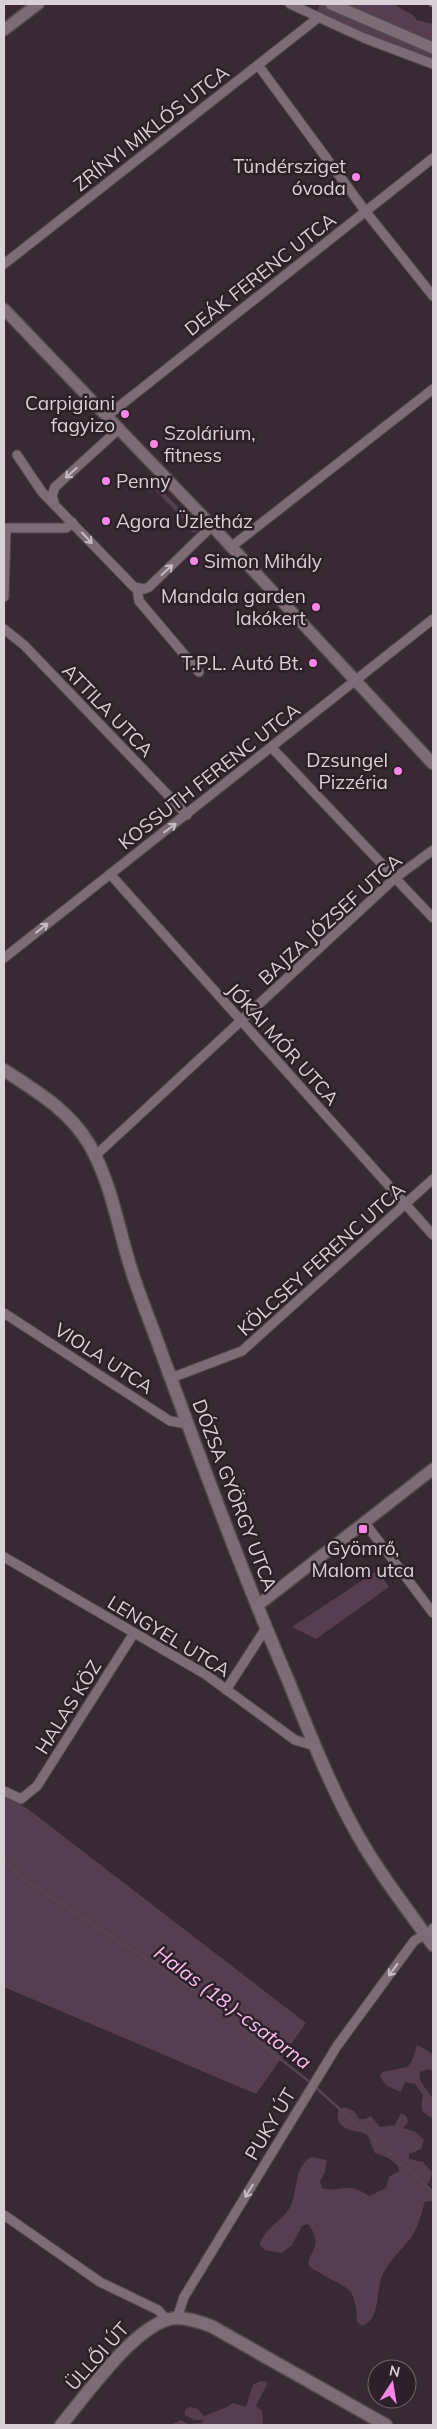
<svg xmlns="http://www.w3.org/2000/svg" width="437" height="2429" font-family="Mulish,sans-serif">
<rect width="100%" height="100%" fill="#382934"/>
<path fill="#553e4f" d="M319,4H393L413,15L417,20L433,24V58L338,24L318,12Z
M153,481L197,527L198,531L194,533L190,531L192,528L154,489L150,492L147,486Z
M378,1570L389,1587L316,1639L292,1627Z
M4,1796L28,1809L306,2023L256,2094L4,1987Z
M417,2045L433,2054V2071L429,2069L420,2072C417,2085 431,2090 433,2101C434,2106 433,2113 433,2118C420,2114 421,2107 423,2095L415,2084L405,2082L401,2092L387,2086L380,2077L382,2072L407,2067L412,2061Z
M344,2107L354,2111L359,2119H365L371,2116L380,2127L395,2125L401,2113L406,2116L408,2122L403,2128L416,2132L424,2140L421,2149L409,2154V2159L423,2162L432,2172L430,2181L427,2185L433,2192V2201L425,2202C421,2214 418,2228 411,2238C401,2251 386,2263 381,2279C376,2296 380,2319 362,2326L357,2322C356,2284 347,2290 320,2273C317,2271 312,2269 310,2267C303,2255 327,2248 308,2224L302,2226L292,2245L282,2253L265,2250L260,2245C264,2227 284,2221 291,2205C298,2188 294,2167 311,2157L327,2160L325,2172L320,2181L322,2188C344,2193 346,2180 369,2196L386,2188L389,2177L399,2171L398,2166L388,2158L375,2153L367,2134C352,2130 335,2130 338,2111Z
M260,2381L268,2382L256,2406L262,2411L263,2425H171L181,2420L188,2424L202,2423L203,2420H194L185,2415V2410L190,2407L198,2409L204,2416L227,2407L233,2403L246,2407L253,2385Z"/>
<g fill="none" stroke-linecap="round" stroke-linejoin="round">
<path stroke="#574453" stroke-width="2.5" d="M4,23L28,4
M4,1861L29,1883L188,1986L311,2083
M315,2087L433,2192"/>
<defs>
<path id="minor" d="M290,4L364,38L433,64
M258,65L366,212L433,296
M4,264L319,17
M107,416L433,158
M17,455L42,492L134,587L144,589L149,587L212,526
M54,502L52,496L55,487L120,428
M4,528H66L72,522
M231,547L433,389
M137,588L139,601L199,672
M4,597L6,528
M4,629L24,645L187,815
M272,748L433,918
M110,874L433,1235
M4,958L433,619
M95,1156L395,878L433,850
M4,1313L170,1421L188,1424
M171,1378L242,1351L433,1179
M365,1523L433,1613
M4,1557L205,1674L295,1740L315,1746
M226,1690L266,1628
M4,1791L21,1799L37,1786L134,1633
M428,1938L433,1928
M4,2215L100,2282L158,2310L167,2320
M177,2318L184,2297L337,2046L414,1941L425,1934"/>
<path id="tertiary" d="M331,4L433,48
M4,30L38,4
M4,309L212,526L433,764
M257,1606L433,1469"/>
<path id="secondary" d="M4,1070C36,1091 69,1110 89,1144C110,1180 117,1222 129,1262C137,1290 149,1318 159,1346C200,1458 241,1570 288,1680C307,1727 326,1776 350,1821C373,1865 404,1905 433,1945
M61,2425C86,2396 138,2319 177,2318C189,2318 200,2322 211,2326L386,2425"/>
</defs>
<use href="#minor" stroke="#534750" stroke-width="11"/>
<use href="#tertiary" stroke="#534750" stroke-width="14"/>
<use href="#secondary" stroke="#534750" stroke-width="15"/>
<use href="#minor" stroke="#7d6c78" stroke-width="9"/>
<use href="#tertiary" stroke="#7d6c78" stroke-width="11"/>
<use href="#secondary" stroke="#7d6c78" stroke-width="12"/>
<defs>
<path id="rail" d="M431,4L433,5"/>
</defs>
<use href="#rail" stroke="#aca1a9" stroke-width="4.5"/>
<use href="#rail" stroke="#2d202a" stroke-width="2.5" stroke-dasharray="8" stroke-linecap="butt"/>
</g>
<defs><path id="oneway-shaft" d="M-6 0H5M1.5-3L5.5 0L1.5 3" fill="none" stroke-width="1.6" stroke-linecap="round" stroke-linejoin="round" transform="scale(1.25)"/></defs>
<g stroke="#c7bcc4">
<use href="#oneway-shaft" transform="translate(71 473) rotate(138)"/>
<use href="#oneway-shaft" transform="translate(87 538) rotate(47)"/>
<use href="#oneway-shaft" transform="translate(167 570) rotate(-43)"/>
<use href="#oneway-shaft" transform="translate(170 828) rotate(-37)"/>
<use href="#oneway-shaft" transform="translate(42 928) rotate(-38)"/>
<use href="#oneway-shaft" transform="translate(393 1970) rotate(126)"/>
<use href="#oneway-shaft" transform="translate(249 2191) rotate(121)"/>
</g>
<g fill="#fc86e3" stroke="#2d202a" stroke-width="2">
<circle cx="356" cy="177" r="5"/>
<circle cx="125" cy="414" r="5"/>
<circle cx="154" cy="444" r="5"/>
<circle cx="106" cy="481" r="5"/>
<circle cx="106" cy="521" r="5"/>
<circle cx="194" cy="561" r="5"/>
<circle cx="316" cy="607" r="5"/>
<circle cx="313" cy="663" r="5"/>
<circle cx="398" cy="771" r="5"/>
<rect x="358" y="1524" width="10" height="10" rx="2.5"/>
</g>
<g text-anchor="middle" dominant-baseline="central" stroke-width="5" stroke-linejoin="round" paint-order="stroke">
<g font-size="19" fill="#dad0d7" stroke="#2d202a">
<text transform="translate(151 128) rotate(-38)">ZRÍNYI MIKLÓS UTCA</text>
<text transform="translate(260 274) rotate(-38)">DEÁK FERENC UTCA</text>
<text transform="translate(108 710) rotate(46)">ATTILA UTCA</text>
<text transform="translate(209 776) rotate(-38)">KOSSUTH FERENC UTCA</text>
<text transform="translate(330 919) rotate(-42)">BAJZA JÓZSEF UTCA</text>
<text transform="translate(283 1044) rotate(48)">JÓKAI MÓR UTCA</text>
<text transform="translate(321 1259) rotate(-42)">KÖLCSEY FERENC UTCA</text>
<text transform="translate(104 1358) rotate(33)">VIOLA UTCA</text>
<text transform="translate(235 1495) rotate(69)">DÓZSA GYÖRGY UTCA</text>
<text transform="translate(169 1636) rotate(31)">LENGYEL UTCA</text>
<text transform="translate(68 1707) rotate(-58)">HALAS KÖZ</text>
<text transform="translate(270 2124) rotate(-59)">PUKY ÚT</text>
<text transform="translate(97 2356) rotate(-48)">ÜLLŐI ÚT</text>
</g>
<g font-size="19" fill="#dad0d7" stroke="#2d202a" text-anchor="end">
<text x="346" y="166">Tündérsziget<tspan x="346" dy="22">óvoda</tspan></text>
<text x="115" y="403">Carpigiani<tspan x="115" dy="22">fagyizo</tspan></text>
<text x="164" y="433" text-anchor="start">Szolárium,<tspan x="164" dy="22">fitness</tspan></text>
<text x="116" y="481" text-anchor="start">Penny</text>
<text x="116" y="521" text-anchor="start">Agora Üzletház</text>
<text x="204" y="561" text-anchor="start">Simon Mihály</text>
<text x="306" y="596">Mandala garden<tspan x="306" dy="22">lakókert</tspan></text>
<text x="303" y="663">T.P.L. Autó Bt.</text>
<text x="388" y="760">Dzsungel<tspan x="388" dy="22">Pizzéria</tspan></text>
<text x="363" y="1548" text-anchor="middle">Gyömrő,<tspan x="363" dy="22">Malom utca</tspan></text>
</g>
<g font-size="20" font-style="italic" fill="#f6c0e8" stroke="#2d202a">
<text transform="translate(233 2007) rotate(37)">Halas (18.)-csatorna</text>
</g>
</g>
<rect width="437" height="2429" fill="none" stroke="#dad0d7" stroke-width="10"/>
<g transform="translate(392 2384) rotate(12)"><circle r="24" fill="#2d202a" stroke="#72666f"/>
<path d="M0-4L9 19L0 12L-9 19Z" fill="#fc86e3"/>
<text y="-8" font-size="14" font-weight="bold" text-anchor="middle" fill="#dad0d7">N</text>
</g>
</svg>
